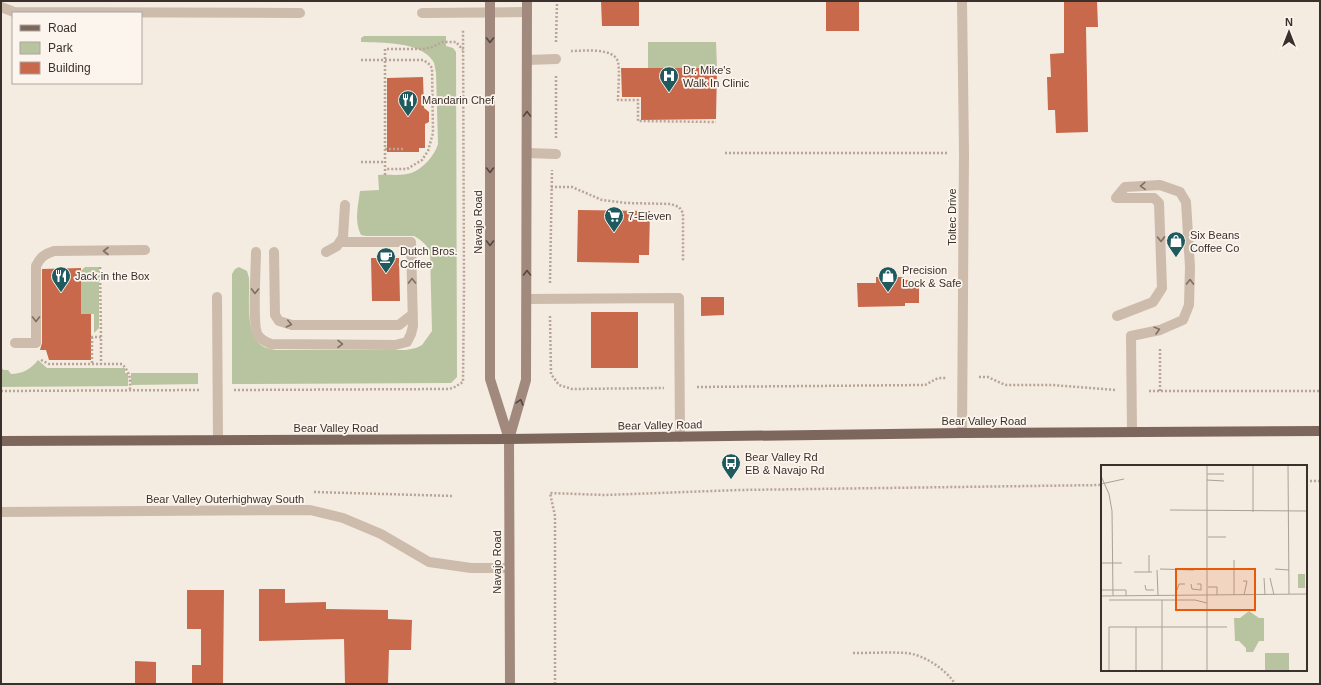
<svg xmlns="http://www.w3.org/2000/svg" width="1321" height="685" font-family="Arial,sans-serif">
<rect width="100%" height="100%" fill="#f4ebe1"/>
<path fill="#b8c4a0" d="M364,36H446V46L453,48L456,52L457,377L451,383L232,384V274L235,269L239,267L247,271L249,278C250,296 245,329 259,343C263,348 270,349 276,350H406L416,348L422,345L432,331L430,251C426,244 421,240 414,236H366L361,235C354,221 358,206 360,191L379,190L378,175C401,174 411,179 428,161C432,156 436,151 438,144L436,73C435,69 435,64 433,61C420,41 382,43 361,42V38Z
M648,42H716L717,68H648Z
M85,267H99V328L94,333V314H81V271Z
M38,360L47,368H125V373H128V386L1,387V368L4,370H8L11,374C22,374 31,369 38,360Z
M131,373H198V384L131,385Z"/>
<path fill="#c8694b" d="M601,1H639V26H602Z
M826,1H859V31H826Z
M1064,1H1097L1098,27H1086L1088,132L1056,133L1055,110H1048L1047,77H1051L1050,54L1064,53Z
M621,68H717L716,119L641,120V97H622Z
M423,77L424,108L429,112V122L425,124V148H419V152H387V78Z
M578,210L650,211L649,255H639V263L577,262Z
M371,258H399L400,301H372Z
M81,268V314H91V360H49L46,350H40L42,343V269Z
M876,277H904V280H919V303H905V306L858,307L857,283H876Z
M701,297H724V315L701,316Z
M591,312H638V368H591Z
M259,589H285V603L326,602V609L388,610V619L412,620L411,650H389L388,684H345L344,639L259,641Z
M187,590H224L223,684H192V665H201V629H187Z
M135,661L156,662V684H135Z"/>
<g fill="none" stroke-linecap="round" stroke-linejoin="round">
<path stroke="#b9a596" stroke-width="2.5" stroke-dasharray="2 2" stroke-linecap="butt" d="M556,42L557,1
M571,51C583,51 614,47 618,62C620,71 618,90 618,100H638V121L716,122
M361,60H423L428,63L432,68L433,133L428,151L422,160L407,169H385
M556,138V75
M385,149H403
M725,153H949
M361,162H385
M385,175V49H424L432,47L442,42H456L463,50
M551,187H572L602,200L626,203L671,204L679,207L683,213V261
M100,267L101,337
M550,283L552,170
M550,316L551,374L559,385L572,389L664,388
M91,337H101V364H122C131,374 130,378 130,391
M92,337V364
M41,360L49,364H101
M979,377H988L1005,385H1052L1116,390
M697,387L925,385L938,378H946
M234,390L448,389L453,388L463,382L464,287L463,29
M1,391L201,390
M1149,391H1320
M1160,391V347
M1306,481H1320
M314,492L454,496
M853,653C871,653 889,652 906,653C923,654 947,670 955,684
M555,684V516L550,493L605,495L739,490L1102,485"/>
<path stroke="#cdbbac" stroke-width="10" d="M1,7L14,12L300,13
M422,13L527,12
M527,60L556,59
M527,153L556,154
M1116,198L1125,187L1160,185L1180,192L1186,202L1190,267L1189,305L1183,320L1160,330L1131,336L1132,432
M1116,198H1154L1159,203L1162,288L1153,302L1117,316
M256,252C256,266 252,327 258,335C261,340 266,342 271,344L395,345L407,342L411,334L413,326L411,242H340
M274,252L275,315L279,321L292,325H399L413,314
M326,252L337,246L343,237L345,205
M217,297L218,440
M527,299L679,298L680,437
M15,343H36V266C40,257 45,254 54,251L145,250"/>
<path stroke="#cdbbac" stroke-width="10" d="M962,1L964,153L962,433
M1,512L310,510L343,518L381,534L429,562L471,568H509"/>
<path stroke="#a18a7d" stroke-width="10" d="M490,1V379L509,439
M510,684L509,439L526,380L527,1"/>
<path stroke="#7d675c" stroke-width="10" d="M1,441L509,439L962,433L1320,431"/>
</g>
<defs><path id="oneway-chevron" d="M-2-3.5L2.5 0L-2 3.5" fill="none" stroke-width="1.6" stroke-linecap="round" stroke-linejoin="round"/></defs>
<g stroke="#544640">
<use href="#oneway-chevron" transform="translate(490 40) rotate(90)"/>
<use href="#oneway-chevron" transform="translate(527 114) rotate(-90)"/>
<use href="#oneway-chevron" transform="translate(490 170) rotate(90)"/>
<use href="#oneway-chevron" transform="translate(490 243) rotate(90)"/>
<use href="#oneway-chevron" transform="translate(527 273) rotate(-90)"/>
<use href="#oneway-chevron" transform="translate(520 402) rotate(-74)"/>
</g>
<g stroke="#7d6f65">
<use href="#oneway-chevron" transform="translate(1143 186) rotate(176)"/>
<use href="#oneway-chevron" transform="translate(1161 239) rotate(89)"/>
<use href="#oneway-chevron" transform="translate(106 251) rotate(180)"/>
<use href="#oneway-chevron" transform="translate(412 281) rotate(-91)"/>
<use href="#oneway-chevron" transform="translate(1190 282) rotate(-89)"/>
<use href="#oneway-chevron" transform="translate(255 291) rotate(91)"/>
<use href="#oneway-chevron" transform="translate(36 319) rotate(90)"/>
<use href="#oneway-chevron" transform="translate(289 324) rotate(13)"/>
<use href="#oneway-chevron" transform="translate(1157 330) rotate(-15)"/>
<use href="#oneway-chevron" transform="translate(340 344) rotate(1)"/>
</g>
<defs>
<symbol id="hospital-pin" viewBox="-11 -11 22 30"><path d="M0 17L-7.5 6A9.5 9.5 0 1 1 7.5 6Z" fill="#1f5a5e" stroke="#fbf5ee"/><path d="M-5-5h3v3.5h4V-5h3V5h-3V1.5h-4V5h-3Z" fill="#fff"/></symbol>
<symbol id="restaurant-pin" viewBox="-11 -11 22 30"><path d="M0 17L-7.5 6A9.5 9.5 0 1 1 7.5 6Z" fill="#1f5a5e" stroke="#fbf5ee"/><path d="M-5-6h1v4h1v-4h1v4h1v-4h1v5L-1.5 .5V6h-2V.5L-5-1ZM5-6V6H3V1.5H1.5Q1.5-4 5-6Z" fill="#fff"/></symbol>
<symbol id="supermarket-pin" viewBox="-11 -11 22 30"><path d="M0 17L-7.5 6A9.5 9.5 0 1 1 7.5 6Z" fill="#1f5a5e" stroke="#fbf5ee"/><path d="M-6-5.5h2.5l.6 2H6L4.5 2H-2.5L-4.4-4H-6ZM-1.5 3.2a1.3 1.3 0 1 0 .1 0ZM3 3.2a1.3 1.3 0 1 0 .1 0Z" fill="#fff"/></symbol>
<symbol id="shop-pin" viewBox="-11 -11 22 30"><path d="M0 17L-7.5 6A9.5 9.5 0 1 1 7.5 6Z" fill="#1f5a5e" stroke="#fbf5ee"/><path d="M-5-2.5h2.3a2.7 3.5 0 0 1 5.4 0H5L5.5 6h-11ZM-1.5-2.5h3a1.5 2.3 0 0 0-3 0Z" fill="#fff"/></symbol>
<symbol id="cafe-pin" viewBox="-11 -11 22 30"><path d="M0 17L-7.5 6A9.5 9.5 0 1 1 7.5 6Z" fill="#1f5a5e" stroke="#fbf5ee"/><path d="M-5.5-4.5H6V0H3Q3 3.5 0 3.5H-2.5Q-5.5 3.5-5.5 0ZM3-3.2v2h1.7v-2ZM-6 4.5H4V6H-6Z" fill="#fff"/></symbol>
<symbol id="bus-pin" viewBox="-11 -11 22 30"><path d="M0 17L-7.5 6A9.5 9.5 0 1 1 7.5 6Z" fill="#1f5a5e" stroke="#fbf5ee"/><path d="M-5-6H5V4H4V6H2V4H-2V6H-4V4H-5ZM-3.5-4V0h7V-4ZM-3.5 1.2v1.5H-2V1.2ZM2 1.2v1.5H3.5V1.2Z" fill="#fff"/></symbol>
</defs>
<g fill-rule="evenodd">
<use href="#hospital-pin" x="658" y="65" width="22" height="30"/>
<use href="#restaurant-pin" x="397" y="89" width="22" height="30"/>
<use href="#supermarket-pin" x="603" y="205" width="22" height="30"/>
<use href="#shop-pin" x="1165" y="230" width="22" height="30"/>
<use href="#cafe-pin" x="375" y="246" width="22" height="30"/>
<use href="#restaurant-pin" x="50" y="265" width="22" height="30"/>
<use href="#shop-pin" x="877" y="265" width="22" height="30"/>
<use href="#bus-pin" x="720" y="452" width="22" height="30"/>
</g>
<g text-anchor="middle" dominant-baseline="central" stroke-width="3.5" stroke-linejoin="round" paint-order="stroke">
<g font-size="11" fill="#3b302b" stroke="#fbf5ee" text-anchor="start">
<text x="683" y="70">Dr. Mike's<tspan x="683" dy="13">Walk In Clinic</tspan></text>
<text x="422" y="100">Mandarin Chef</text>
<text x="628" y="216">7-Eleven</text>
<text x="1190" y="235">Six Beans<tspan x="1190" dy="13">Coffee Co</tspan></text>
<text x="400" y="251">Dutch Bros.<tspan x="400" dy="13">Coffee</tspan></text>
<text x="902" y="270">Precision<tspan x="902" dy="13">Lock &amp; Safe</tspan></text>
<text x="75" y="276">Jack in the Box</text>
<text x="745" y="457">Bear Valley Rd<tspan x="745" dy="13">EB &amp; Navajo Rd</tspan></text>
</g>
<g font-size="11" fill="#3b302b" stroke="#fbf5ee">
<text transform="translate(952 217) rotate(-90)">Toltec Drive</text>
<text transform="translate(478 222) rotate(-90)">Navajo Road</text>
<text x="984" y="421">Bear Valley Road</text>
<text transform="translate(660 425) rotate(-1)">Bear Valley Road</text>
<text x="336" y="428">Bear Valley Road</text>
<text x="225" y="499">Bear Valley Outerhighway South</text>
<text transform="translate(497 562) rotate(-90)">Navajo Road</text>
</g>
</g>
<g transform="translate(1101 465)">
<rect width="206" height="206" fill="#f4ebe1"/>
<path d="M197,109H204V123H197ZM148,146L158,153H163V176H158L152,187H145V183L138,176H134L133,153H139ZM164,188H188V206H164Z" fill="#b8c4a0"/>
<path fill="none" stroke="#aaa098" stroke-width="1" d="M106,0V130M152,0V47M187,0L188,129M106,9H123M0,11L8,29L11,46L12,131M106,15L123,16M0,19L23,14M69,45L206,46M107,72H125M48,90V107M133,95V130M0,98H21M59,104L93,105M174,104L188,105M56,105L57,130M33,107H51M163,113L164,130M169,113L173,130M142,116H146L143,130M90,119L91,124L100,125V119H96M44,120L45,125H53M107,122H116V130M0,125H25V131M76,125L78,119H84M106,130V206M0,131L206,129M8,135H94L106,138M35,162V206M8,206V162H126M61,206V135"/>
<path fill="#e8590c" fill-opacity="0.15" stroke="#e8590c" stroke-width="2" d="M75,104H154V145H75Z"/>
<rect width="206" height="206" fill="none" stroke="#3b302b" stroke-width="2"/>
</g>
<rect width="1321" height="685" fill="none" stroke="#3b302b" stroke-width="4"/>
<rect x="12" y="12" width="130" height="72" fill="#fbf5ee" stroke="#aea6a0"/>
<rect x="20" y="25" width="20" height="6" fill="#7d675c" stroke="#aea6a0"/>
<text x="48" y="32" font-size="12" fill="#3b302b">Road</text>
<rect x="20" y="42" width="20" height="12" fill="#b8c4a0" stroke="#aea6a0"/>
<text x="48" y="52" font-size="12" fill="#3b302b">Park</text>
<rect x="20" y="62" width="20" height="12" fill="#c8694b" stroke="#aea6a0"/>
<text x="48" y="72" font-size="12" fill="#3b302b">Building</text>
<g transform="translate(1289 32)" stroke="#fbf5ee" stroke-width="3" paint-order="stroke">
<path d="M0-3L7 15L0 10L-7 15Z" fill="#3b302b"/>
<text y="-6" font-size="11" font-weight="bold" text-anchor="middle" fill="#3b302b">N</text>
</g>
</svg>
